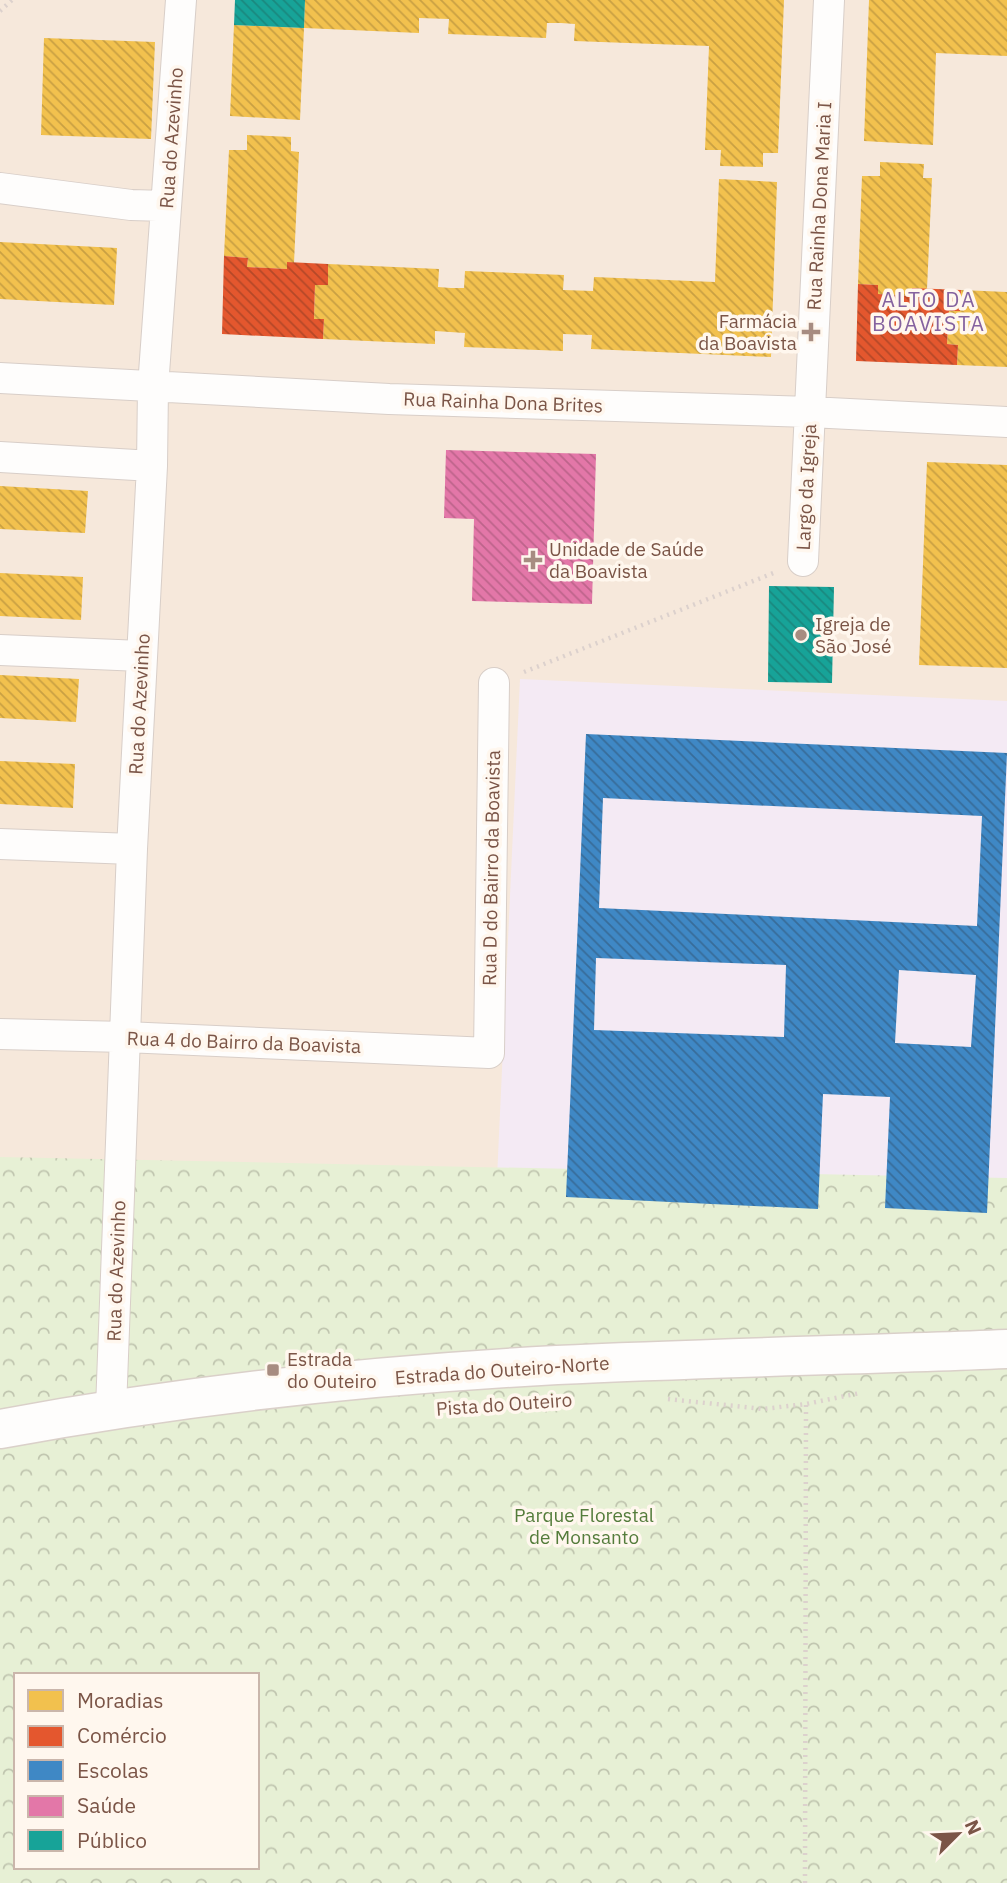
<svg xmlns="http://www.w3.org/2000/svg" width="1007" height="1883" font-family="'IBM Plex Sans',sans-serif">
<defs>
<pattern id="park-crowns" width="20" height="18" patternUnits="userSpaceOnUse" patternTransform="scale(1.75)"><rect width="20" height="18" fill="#e7f0d5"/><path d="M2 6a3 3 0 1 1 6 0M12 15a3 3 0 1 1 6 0" fill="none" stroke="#c0c5af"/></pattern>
<pattern id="homes-back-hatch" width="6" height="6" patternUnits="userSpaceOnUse" patternTransform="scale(1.75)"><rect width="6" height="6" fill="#f2c14e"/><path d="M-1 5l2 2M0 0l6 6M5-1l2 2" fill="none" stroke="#c9a043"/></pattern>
<pattern id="shops-back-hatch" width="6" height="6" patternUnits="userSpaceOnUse" patternTransform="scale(1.75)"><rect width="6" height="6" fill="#e4572e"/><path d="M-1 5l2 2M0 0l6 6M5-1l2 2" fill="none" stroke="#b44828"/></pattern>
<pattern id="schools-back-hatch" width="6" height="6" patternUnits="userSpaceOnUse" patternTransform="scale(1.75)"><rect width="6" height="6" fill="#3f88c5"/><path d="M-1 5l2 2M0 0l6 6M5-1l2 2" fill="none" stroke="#386c99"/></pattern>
<pattern id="health-back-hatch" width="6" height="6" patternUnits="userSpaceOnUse" patternTransform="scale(1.75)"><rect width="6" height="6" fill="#e377a8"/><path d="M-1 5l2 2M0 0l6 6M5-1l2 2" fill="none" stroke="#bd648b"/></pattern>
<pattern id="public-back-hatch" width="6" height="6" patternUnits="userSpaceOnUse" patternTransform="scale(1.75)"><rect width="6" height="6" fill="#17a398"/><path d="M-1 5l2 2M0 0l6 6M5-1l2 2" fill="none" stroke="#1a887e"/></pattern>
</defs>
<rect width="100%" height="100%" fill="#f9f3ec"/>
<path fill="#f6e8db" d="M0,0H1007V1278L0,1309Z"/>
<path fill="#f4eaf4" d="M520,679L1007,701V1217L496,1200Z"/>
<path fill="url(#park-crowns)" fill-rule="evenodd" d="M0,1157L1007,1178V1883H0ZM16,1675H257V1867H16Z"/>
<path fill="url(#homes-back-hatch)" d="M305,0H784L778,153H763V167L720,166L721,150H705L709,46L574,41L575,24L561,23H547L546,38L448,34L449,19L419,18V33L304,28Z
M869,0H1007V56L936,53L933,145L864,141Z
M234,25L304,28L300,120L230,116Z
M44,38L155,42L151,139L41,135Z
M247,135L291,137V151L299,152L294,263L287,262V269L247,267L248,258L224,256L229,150H247Z
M880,162L924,164L923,178H932L927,289L912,288V296L878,294V285L858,284L862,176H880Z
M719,179L777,182L771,357L591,349L592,335L563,334V351L464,347L465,333L435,331V344L323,339L324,319H314L315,285H328V264L439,269L438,287L451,288H464L465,271L564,275L563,290L593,291L594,277L715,282Z
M0,242L117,248L114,305L0,299Z
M961,290L1007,292V367L957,365L958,345L947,344L949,311H960Z
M927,462L1007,465V668L919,665Z
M0,486L88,491L85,533L0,529Z
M0,573L83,577L81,620L0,616Z
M0,675L79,679L76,722L0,718Z
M0,761L75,764L73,808L0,804Z"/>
<path fill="url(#shops-back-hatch)" d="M224,256L248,258L247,267L287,269V262L328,264V285H315L314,319H324L323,339L222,334Z
M858,284L878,285V294L912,296V288L961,290L960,311H949L947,344L958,345L957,365L856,361Z"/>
<path fill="url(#schools-back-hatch)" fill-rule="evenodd" d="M586,734L1007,753L987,1213L885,1208L890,1097L823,1094L818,1209L566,1197ZM603,798L982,816L977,926L599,908ZM596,958L786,965L784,1037L594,1030ZM899,970L976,975L971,1047L895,1043Z"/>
<path fill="url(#health-back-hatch)" d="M446,450L596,454L592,604L472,601L474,519L444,518Z"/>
<path fill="url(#public-back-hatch)" d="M235,0H305L304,28L234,25Z
M769,586L834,587L832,683L768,682Z"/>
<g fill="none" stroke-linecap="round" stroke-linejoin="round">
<defs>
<path id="street" d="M0,188L131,205L166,206
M0,378L389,399L810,412L1007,422
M0,457L152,466
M803,561L829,0
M0,650L141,656
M0,844L132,849
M0,1034L125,1037L489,1053L494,683
M111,1409L132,849L152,466L153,387L181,0"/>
<path id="secondary" d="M0,1429C184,1395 370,1375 557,1365C707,1358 857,1355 1007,1349"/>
</defs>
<use href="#street" stroke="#d8cec8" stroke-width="32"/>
<use href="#secondary" stroke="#dad0c9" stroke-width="41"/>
<path stroke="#dcd1cd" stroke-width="4.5" stroke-dasharray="2 5" stroke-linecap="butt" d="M0,11L12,0
M524,672L776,572
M668,1399L763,1409L806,1404L860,1393
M805,1883L806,1404"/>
<use href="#street" stroke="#fefdfc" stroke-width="30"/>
<use href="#secondary" stroke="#fefdfc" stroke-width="38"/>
</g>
<g fill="#a78c81" stroke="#fff7ee" stroke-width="2.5">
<path d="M807.5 321.5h7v7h7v7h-7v7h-7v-7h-7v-7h7z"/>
<path d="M529.5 549.5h7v7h7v7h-7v7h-7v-7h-7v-7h7z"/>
<circle cx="801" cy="635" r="7"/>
<rect x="266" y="1363" width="14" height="14" rx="3.5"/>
</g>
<g text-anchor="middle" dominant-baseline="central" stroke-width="7" stroke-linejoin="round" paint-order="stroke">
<g font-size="19" fill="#7b5547" stroke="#fff7ee">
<text transform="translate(171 138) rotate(-86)">Rua do Azevinho</text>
<text transform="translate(819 206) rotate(-87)">Rua Rainha Dona Maria I</text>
<text transform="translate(503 402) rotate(2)">Rua Rainha Dona Brites</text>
<text transform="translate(806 487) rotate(-87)">Largo da Igreja</text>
<text transform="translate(139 704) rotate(-87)">Rua do Azevinho</text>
<text transform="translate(491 868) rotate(-89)">Rua D do Bairro da Boavista</text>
<text transform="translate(244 1042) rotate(2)">Rua 4 do Bairro da Boavista</text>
<text transform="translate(116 1271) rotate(-88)">Rua do Azevinho</text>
<text transform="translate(502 1370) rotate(-4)">Estrada do Outeiro-Norte</text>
<text transform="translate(504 1404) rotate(-4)">Pista do Outeiro</text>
</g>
<g font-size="19" fill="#7b5547" stroke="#fff7ee" text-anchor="start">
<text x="797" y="321" text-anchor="end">Farmácia<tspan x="797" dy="22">da Boavista</tspan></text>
<text x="549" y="549">Unidade de Saúde<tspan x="549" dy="22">da Boavista</tspan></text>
<text x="815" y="624">Igreja de<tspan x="815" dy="22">São José</tspan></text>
<text x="287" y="1359">Estrada<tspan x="287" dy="22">do Outeiro</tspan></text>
</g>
<g font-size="19" fill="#547c3b" stroke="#fff7ee">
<text x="584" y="1515">Parque Florestal<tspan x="584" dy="22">de Monsanto</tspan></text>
</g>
<g font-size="21" letter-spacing="2" fill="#85629f" stroke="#fff7ee">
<text x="929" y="299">ALTO DA<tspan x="929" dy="24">BOAVISTA</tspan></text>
</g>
</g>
<rect x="14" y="1673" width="245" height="196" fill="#fff7ee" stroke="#cab6ab" stroke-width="2"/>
<rect x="28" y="1690" width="35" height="21" fill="#f2c14e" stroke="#cab6ab" stroke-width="2"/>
<text x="77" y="1708" font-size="21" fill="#7b5547">Moradias</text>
<rect x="28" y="1726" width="35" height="21" fill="#e4572e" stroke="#cab6ab" stroke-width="2"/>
<text x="77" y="1743" font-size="21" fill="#7b5547">Comércio</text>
<rect x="28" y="1760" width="35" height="21" fill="#3f88c5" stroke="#cab6ab" stroke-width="2"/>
<text x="77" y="1778" font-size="21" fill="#7b5547">Escolas</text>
<rect x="28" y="1796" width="35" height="21" fill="#e377a8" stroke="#cab6ab" stroke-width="2"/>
<text x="77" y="1813" font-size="21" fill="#7b5547">Saúde</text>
<rect x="28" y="1830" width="35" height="21" fill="#17a398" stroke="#cab6ab" stroke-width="2"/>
<text x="77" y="1848" font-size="21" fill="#7b5547">Público</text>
<g transform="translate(958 1834) rotate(66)" stroke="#fff7ee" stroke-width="5" paint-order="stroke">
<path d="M0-5L12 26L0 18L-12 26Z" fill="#7b5547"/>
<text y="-10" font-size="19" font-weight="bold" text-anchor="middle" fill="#7b5547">N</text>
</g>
</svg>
